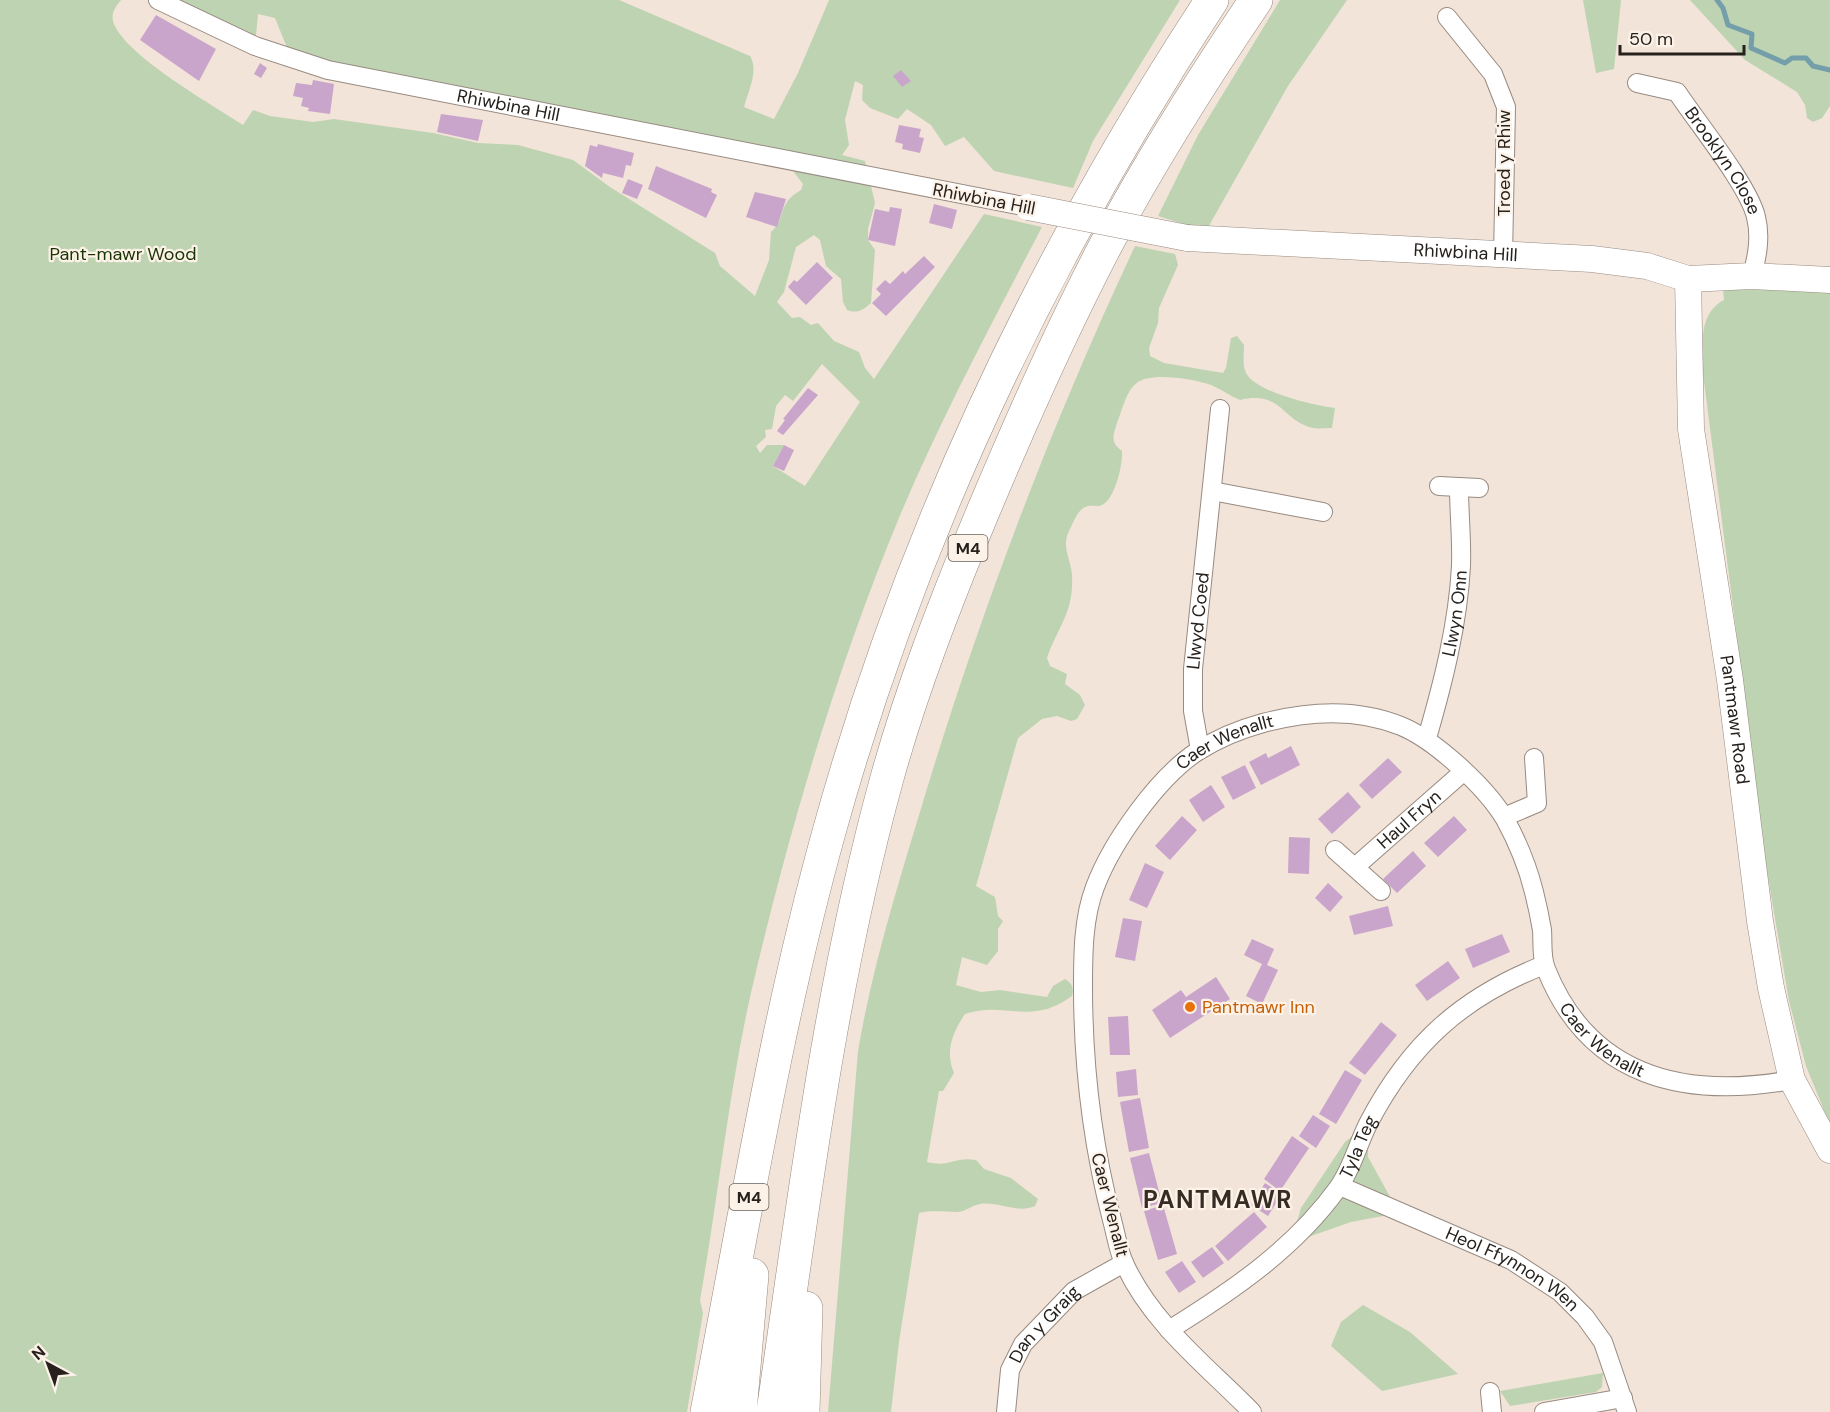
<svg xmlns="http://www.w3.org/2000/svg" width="1830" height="1412" font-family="'DM Sans',sans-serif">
<rect width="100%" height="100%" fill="#f2e4d8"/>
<path fill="#bed3b2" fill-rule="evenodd" d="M0,0H121C116,6 111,13 113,21C122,54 213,105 243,125L253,110L270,116L313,122L334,119L433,133L478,143L518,145L573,160L610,187L715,253L720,266L755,296L769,260L771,232C787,218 776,204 801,190L803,184L793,171L792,161L292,60L275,18L258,14L255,46L158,0H619L750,56C759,70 748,92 744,107L774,119L798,73L829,0H1180L1093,141L1073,188L994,171L964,137L945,146L931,125L907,109L898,119L870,108L862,100L863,85L855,81L845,120L849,145L842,155L865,161L875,203L868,229V240L875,250L871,303C863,310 857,314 847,310L843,302L841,279L826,266L820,240L814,235L796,247L784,292L777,302L792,318L800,317L811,325L818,323L834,341L859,352L865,368L874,379L984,214L1042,227C993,321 942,416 901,513C836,669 788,833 750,997C728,1097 718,1199 700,1300L703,1313L687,1412H0ZM822,364L860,402L805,486L773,466L784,445H767L760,453L756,446L766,437L765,430L772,429L776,406L785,395L793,401Z
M1280,0H1347L1288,86L1206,231L1158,216L1198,135Z
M1583,0H1621L1614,69L1596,73Z
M1690,0H1830V106L1822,118L1813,122L1807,118L1805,105L1797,92L1745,60Z
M1135,246L1175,254L1178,265L1159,308L1158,323L1149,348L1150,356L1164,363L1223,373L1226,368L1231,338L1237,336L1244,345C1244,353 1242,365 1246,373C1255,392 1316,406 1335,408L1332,428C1326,428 1318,429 1313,428C1282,421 1282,390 1240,400C1230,396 1221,389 1211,385C1194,379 1154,372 1138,382C1126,390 1122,411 1117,423C1113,436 1110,442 1122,451C1123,464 1115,499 1102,505C1098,507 1092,505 1088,506C1077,509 1074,522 1069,531C1061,547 1071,559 1072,575C1074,613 1058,626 1047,658L1050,666L1067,674L1065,684L1080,695L1085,705L1077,719L1071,721L1057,716L1042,719L1018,738L976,886L995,897L998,916L1003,921L998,929V951L987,965L962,957L956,985L981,992L1000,990L1047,997L1053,986L1065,979C1072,983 1074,988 1072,996C1030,1027 1005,1000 965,1014C952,1033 945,1052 954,1073L943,1091H939L927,1162C951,1168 953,1156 976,1160L984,1169L1011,1178L1038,1199L1035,1206C1017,1214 999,1201 980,1204C972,1205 965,1212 957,1212C944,1212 933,1210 919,1213L899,1342L891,1412H828L858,1051C873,963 900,878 926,792C983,605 1052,423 1135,246Z
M1722,277L1830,282V1125L1806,1066L1789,1001L1767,871L1702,366C1703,341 1699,313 1724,300Z
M1368,1123V1157L1399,1213L1351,1222L1291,1243L1301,1208L1345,1142Z
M1363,1305L1410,1332L1458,1374L1382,1391L1331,1346L1341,1322Z
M1603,1373L1602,1387L1596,1392L1510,1406L1500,1391Z"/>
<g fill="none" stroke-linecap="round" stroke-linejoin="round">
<path stroke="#749ea9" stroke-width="5" d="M1717,0L1723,8L1728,25L1752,34L1751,48L1785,63L1792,58H1806L1813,66L1830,70"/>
</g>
<path fill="#caa5cb" d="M156,15L216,49L199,81L140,40Z
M260,63L267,68L261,78L254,74Z
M901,70L911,81L902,87L893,76Z
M313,80L334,84L330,114L308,111L309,108L301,106L303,98L293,96L296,83L312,85Z
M441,114L483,120L478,141L437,132Z
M899,125L921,129L919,137L924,138L920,153L902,149L903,144L895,142Z
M598,144L634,153L631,166L626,165L623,178L603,173L602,178L585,166L590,145L597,147Z
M656,166L712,189L711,192L717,195L706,218L648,189Z
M628,179L643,185L637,199L622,193Z
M755,192L786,199L777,227L746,217Z
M934,204L957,210L952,229L929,223Z
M890,207L902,209L895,246L868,240L875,209L889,212Z
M924,256L935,267L886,316L872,303L881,294L876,289L885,280L890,284L903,271L905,274Z
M817,262L833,278L806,305L788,287L794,280L797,282Z
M808,388L818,395L783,435L777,431L785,420L783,419Z
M784,445L794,450L784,471L773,466Z
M1291,746L1300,765L1261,785L1249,762L1266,753L1268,758Z
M1388,758L1402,772L1372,799L1359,785Z
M1245,765L1256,788L1233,800L1221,777Z
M1211,785L1225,807L1203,822L1189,800Z
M1348,792L1361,807L1332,834L1318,819Z
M1182,816L1197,830L1170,860L1155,846Z
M1454,816L1467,830L1438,857L1424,843Z
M1289,837L1310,838L1309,874L1288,873Z
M1413,851L1426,866L1397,893L1383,879Z
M1145,863L1164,872L1147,908L1129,900Z
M1328,883L1343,897L1330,912L1315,898Z
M1388,906L1393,926L1354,935L1349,916Z
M1123,918L1142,921L1135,961L1115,957Z
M1502,934L1510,952L1473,968L1465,949Z
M1252,939L1274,949L1267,965L1278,970L1262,1004L1246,996L1262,964L1244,955Z
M1448,961L1460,978L1427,1001L1415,985Z
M1216,977L1230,999L1170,1038L1152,1010L1181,990L1186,997Z
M1128,1016L1130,1055H1110L1108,1017Z
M1381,1022L1397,1035L1365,1075L1349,1063Z
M1136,1069L1138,1095L1118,1097L1116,1072Z
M1345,1070L1362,1080L1336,1124L1319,1114Z
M1140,1098L1149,1148L1129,1152L1120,1102Z
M1313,1115L1330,1126L1316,1148L1299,1136Z
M1292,1136L1309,1148L1280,1191L1264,1179Z
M1149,1153L1162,1203L1142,1208L1130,1158Z
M1265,1183L1282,1194L1268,1216L1251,1205Z
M1163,1205L1177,1254L1158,1260L1144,1211Z
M1254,1212L1267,1227L1228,1261L1215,1246Z
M1212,1247L1224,1263L1203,1278L1191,1262Z
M1182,1261L1196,1282L1179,1293L1165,1272Z"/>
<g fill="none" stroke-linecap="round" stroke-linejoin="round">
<defs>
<g id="street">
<path id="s1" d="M158,0L255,46L328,70L1028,207"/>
<path d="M1447,17L1493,74L1506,107L1503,256"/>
<path id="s2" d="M1637,83L1677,92C1696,121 1749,186 1756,217C1761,237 1757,257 1752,276"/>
<path d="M1439,486L1479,488"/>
<path d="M1212,491L1323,512"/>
<path id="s3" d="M1427,738C1443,683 1458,624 1461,566C1462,540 1459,513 1459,487"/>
<path id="s4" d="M1200,750L1193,711V669L1220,409"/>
<path d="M1504,817L1537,803L1534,758"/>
<path d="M1335,850L1381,891"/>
<path id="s5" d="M1355,867L1463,772"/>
<path id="s6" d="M1340,1186L1511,1260L1560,1292L1585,1317L1603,1342L1627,1412"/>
<path id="s7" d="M1169,1330C1232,1291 1294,1249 1338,1188C1352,1169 1358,1143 1369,1122C1410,1044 1462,997 1544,965"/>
<path d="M1490,1392L1492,1412"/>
<path id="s8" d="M1006,1412L1010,1370L1023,1344L1074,1291L1124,1263"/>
<path id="s9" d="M1252,1412C1207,1366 1153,1325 1125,1265C1118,1251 1116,1234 1112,1220C1092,1143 1083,1067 1083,987C1083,955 1083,918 1095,887C1112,842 1158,777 1198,751C1217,739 1241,729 1263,723C1308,711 1357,708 1401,726C1435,740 1486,787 1505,819C1517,841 1528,868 1534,892C1537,904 1540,918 1542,930C1543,943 1541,957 1546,969C1590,1079 1686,1099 1792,1080"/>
<path d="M1544,1412L1623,1398"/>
</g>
<g id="secondary">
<path id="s10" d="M1187,238L1592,259L1647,266L1688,279L1752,276L1830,280"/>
<path id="s11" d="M1688,279L1691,429L1730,680L1760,921L1771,988L1792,1080L1830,1150"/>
</g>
<path id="highway" d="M707,1412C745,1219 776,1022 829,832C911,535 1043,257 1212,0
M740,1412L752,1275
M773,1412C804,1200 830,985 887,778C912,688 946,601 982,514C1021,421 1062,328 1109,239C1153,157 1204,77 1256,0
M803,1412L806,1308"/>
</defs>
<use href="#street" stroke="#988a80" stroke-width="20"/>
<use href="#secondary" stroke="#988a80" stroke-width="27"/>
<use href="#highway" stroke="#988a80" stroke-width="34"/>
<use href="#street" stroke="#fff" stroke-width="18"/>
<use href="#secondary" stroke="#fff" stroke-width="26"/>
<use href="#highway" stroke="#fff" stroke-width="33"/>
<defs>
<path id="secondary-bridge" d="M1028,207L1187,238"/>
</defs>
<use href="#secondary-bridge" stroke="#988a80" stroke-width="27" stroke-linecap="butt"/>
<use href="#secondary-bridge" stroke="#fff" stroke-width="26"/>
</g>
<circle fill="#e8710a" stroke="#fdf2e8" stroke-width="2" cx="1190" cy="1007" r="6"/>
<g text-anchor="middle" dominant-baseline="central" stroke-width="4.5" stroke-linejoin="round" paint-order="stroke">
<g fill="#fdf2e8" stroke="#66605a" stroke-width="1.5">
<rect x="948.5" y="535" width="39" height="26" rx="4.5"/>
<rect x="729.5" y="1184" width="39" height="26" rx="4.5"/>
</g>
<g font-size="16" font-weight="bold" fill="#26211d">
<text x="968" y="548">M4</text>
<text x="749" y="1197">M4</text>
</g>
<g font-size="18" fill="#26211d" stroke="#fdf2e8">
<text stroke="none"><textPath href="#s1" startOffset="368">Rhiwbina Hill</textPath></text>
<text transform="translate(1504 163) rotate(-90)">Troed y Rhiw</text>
<text stroke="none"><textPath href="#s2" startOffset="124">Brooklyn Close</textPath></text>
<text transform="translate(984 199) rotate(11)">Rhiwbina Hill</text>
<text stroke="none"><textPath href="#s10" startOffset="279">Rhiwbina Hill</textPath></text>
<text stroke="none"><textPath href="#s3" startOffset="128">Llwyn Onn</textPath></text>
<text stroke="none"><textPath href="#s4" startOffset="130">Llwyd Coed</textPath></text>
<text stroke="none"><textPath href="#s11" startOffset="444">Pantmawr Road</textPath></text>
<text stroke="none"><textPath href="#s9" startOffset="780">Caer Wenallt</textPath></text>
<text stroke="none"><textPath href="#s5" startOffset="72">Haul Fryn</textPath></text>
<text stroke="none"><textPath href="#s9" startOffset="1354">Caer Wenallt</textPath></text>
<text stroke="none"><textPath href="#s7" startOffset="268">Tyla Teg</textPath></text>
<text transform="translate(1110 1205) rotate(76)">Caer Wenallt</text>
<text stroke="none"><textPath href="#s6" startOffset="192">Heol Ffynnon Wen</textPath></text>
<text stroke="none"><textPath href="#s8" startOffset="100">Dan y Graig</textPath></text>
</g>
<g font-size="18" fill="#193304" stroke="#fdf2e8">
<text x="123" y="254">Pant-mawr Wood</text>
</g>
<g font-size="18" fill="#c56008" stroke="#fdf2e8" text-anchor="start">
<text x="1202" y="1007">Pantmawr Inn</text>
</g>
<g font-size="24" font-weight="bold" letter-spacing="1.5" fill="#362c23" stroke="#fdf2e8">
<text x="1218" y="1199">PANTMAWR</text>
</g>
</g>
<g transform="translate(48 1364) rotate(319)" stroke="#fdf2e8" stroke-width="4.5" paint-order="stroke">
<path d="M0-4.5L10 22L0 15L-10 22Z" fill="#26211d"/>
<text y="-9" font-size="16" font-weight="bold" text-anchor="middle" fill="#26211d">N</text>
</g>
<path d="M1620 45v9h124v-9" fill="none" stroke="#26211d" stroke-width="3"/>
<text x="1629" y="45" font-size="18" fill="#26211d" stroke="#fdf2e8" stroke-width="4.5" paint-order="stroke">50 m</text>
</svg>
